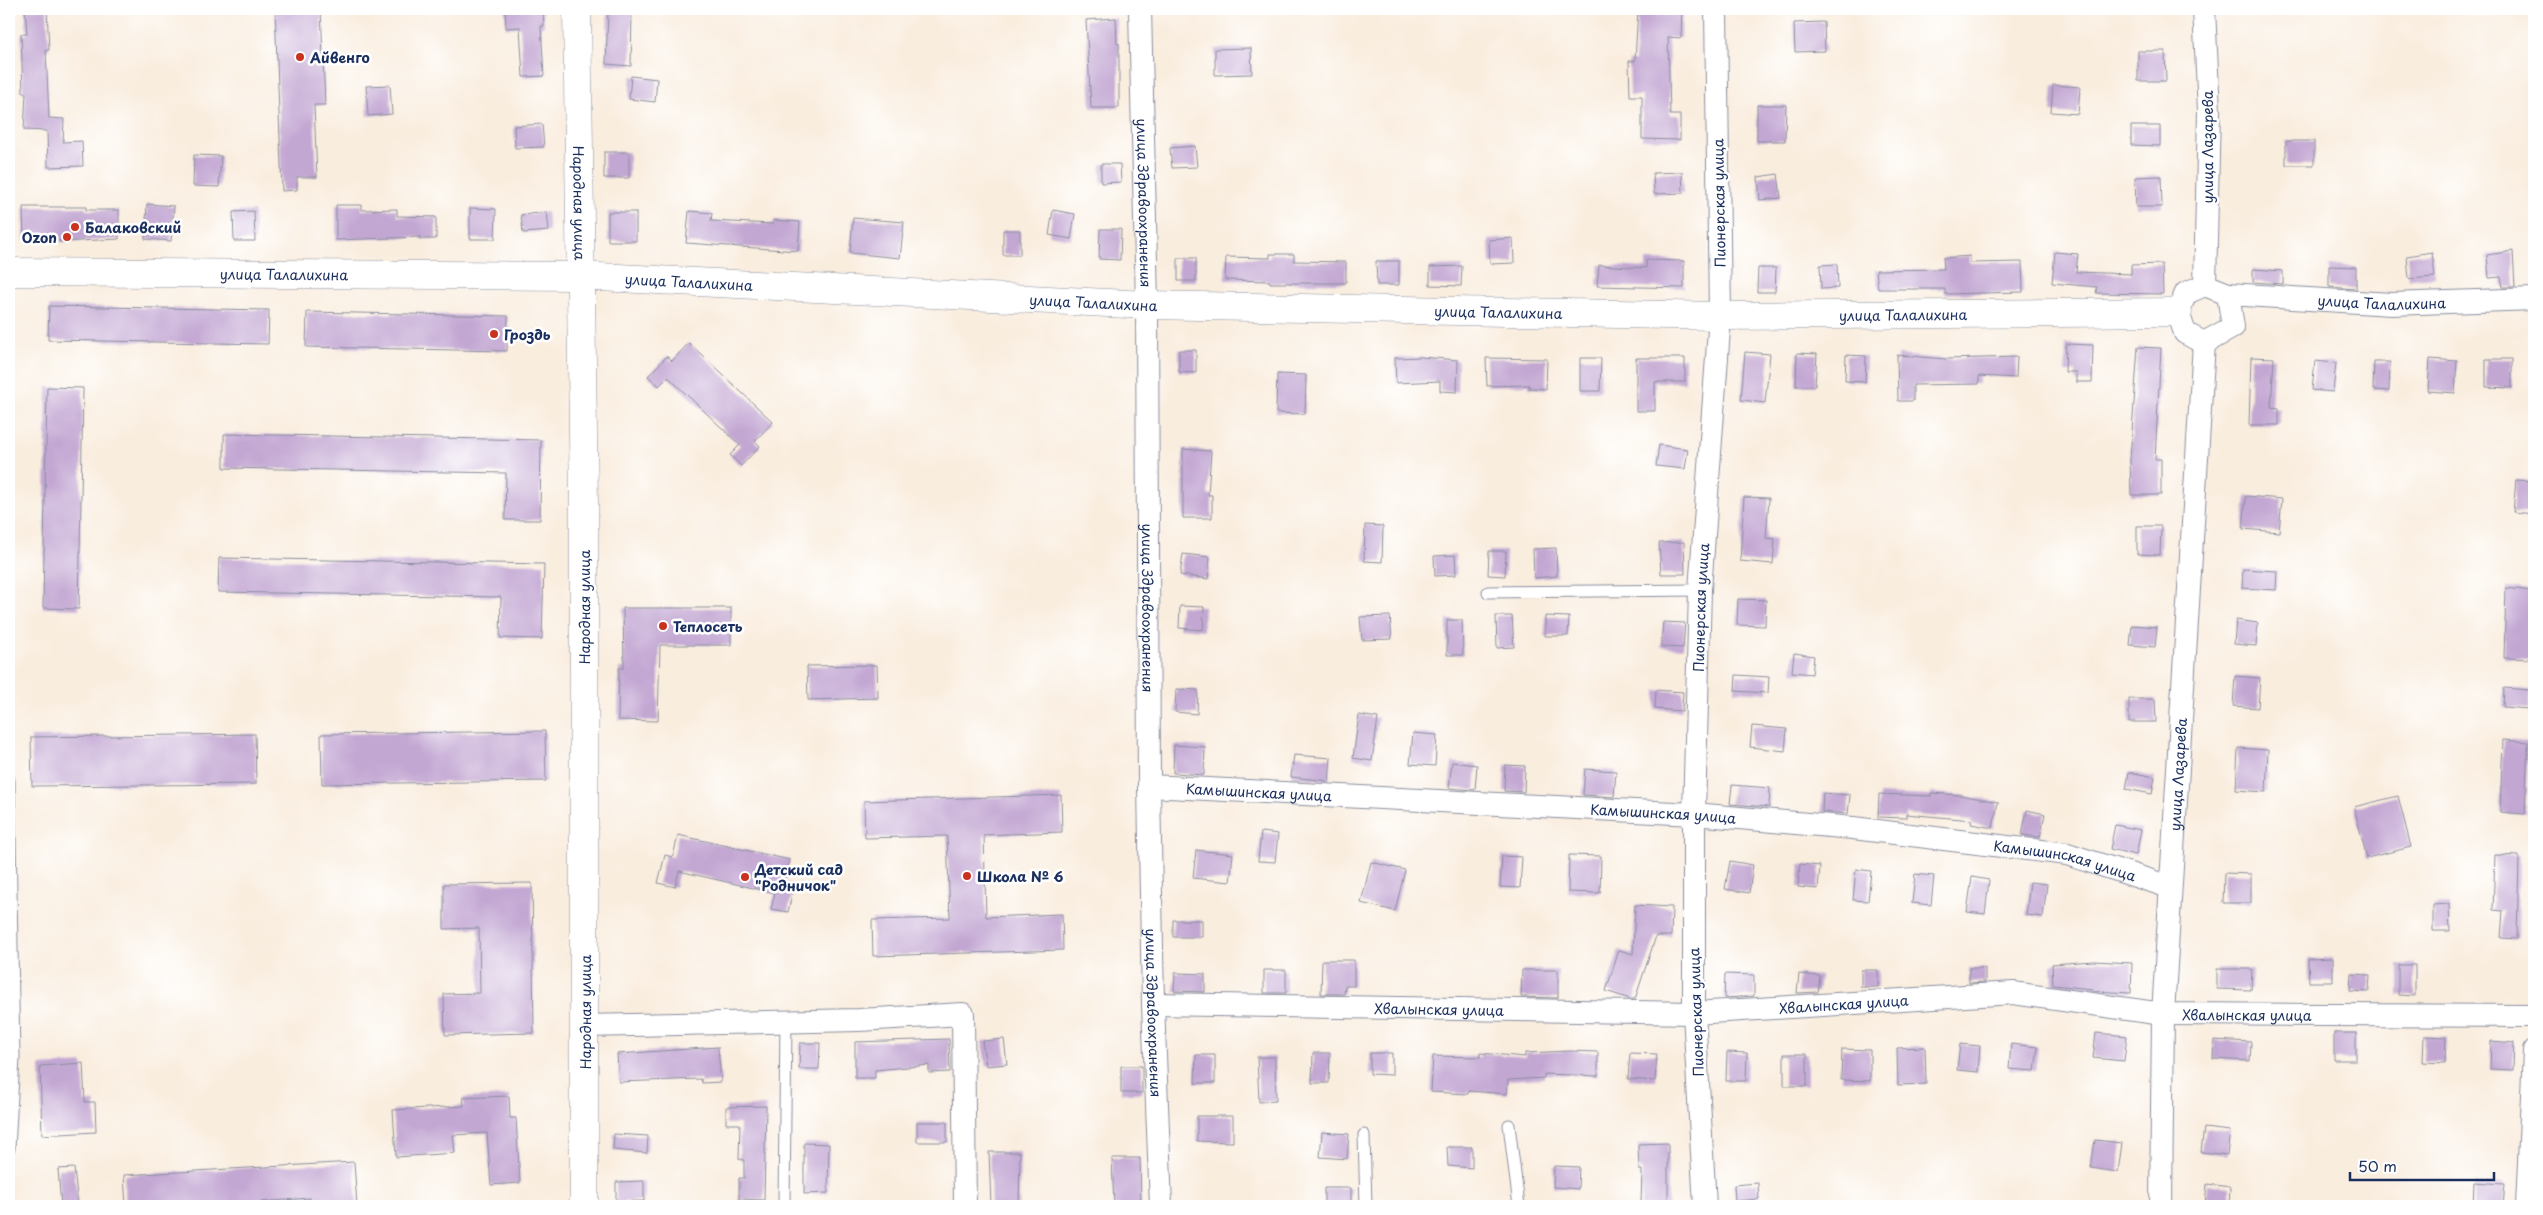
<svg xmlns="http://www.w3.org/2000/svg" width="2543" height="1215" font-family="'Playpen Sans',sans-serif">
<rect width="100%" height="100%" fill="#fff"/>
<filter id="ink" filterUnits="userSpaceOnUse"><feTurbulence type="fractalNoise" baseFrequency=".02" numOctaves="2"/><feDisplacementMap in="SourceGraphic" scale="10" xChannelSelector="R" yChannelSelector="G"/><feConvolveMatrix kernelMatrix="1 2 1 2 8 2 1 2 1" color-interpolation-filters="sRGB"/></filter>
<filter id="wash" filterUnits="userSpaceOnUse"><feTurbulence type="fractalNoise" baseFrequency=".0096" numOctaves="4" result="noise"/><feDisplacementMap in="SourceGraphic" scale="20" xChannelSelector="R" yChannelSelector="G"/><feGaussianBlur stdDeviation="1.12" result="paint"/><feColorMatrix in="noise" values="0 0 0 0 0 0 0 0 0 0 0 0 0 0 0 0 0 1.4 0 .05"/><feComposite in="paint" operator="in"/></filter>
<g filter="url(#wash)">
<rect width="100%" height="100%" fill="#f9edde"/>
<g id="blocks">
<path fill="#c3a7d3" d="M25,9H47L49,50H46L49,118L64,119L63,142L82,141L83,166L48,167L47,131L24,130L26,93H23L21,34H27Z
M275,9H321L325,105H314L317,177H297V190L282,191Z
M505,9H543L544,26H541L544,76L523,77L520,27L506,28Z
M1638,9H1682L1681,38L1668,37L1670,115H1680V140L1642,139V96H1630L1629,61H1635Z
M608,10H632L631,66L606,64Z
M1116,18L1117,44L1119,43V108H1091L1086,20Z
M1824,22L1825,51L1795,52L1794,23Z
M1251,48L1252,74L1215,75V49Z
M2138,51H2165L2166,81H2138Z
M631,76L657,79L655,102L629,99Z
M390,85L392,114L368,116L366,86Z
M2053,85L2080,87L2078,114L2051,112Z
M1757,105H1786L1785,141H1757Z
M542,124L544,147L515,148L514,126Z
M2131,126H2160V146L2131,145Z
M2286,141H2314V165H2286Z
M1195,146L1197,167L1172,168L1170,148Z
M604,152H629V178H604Z
M194,155L221,156L219,187L193,186Z
M1101,164H1120L1121,182L1101,183Z
M1682,172L1683,193L1654,194L1653,173Z
M1778,174L1781,198L1760,200L1758,177Z
M2161,176L2162,207H2136L2135,177Z
M147,204L174,206L171,241L145,239Z
M336,205H362V210L397,209V216L436,217V239H420V237L336,240Z
M23,207H86V210H119V239L59,242V240H24Z
M470,208L496,209L495,239H470Z
M1053,210L1075,214L1071,239L1049,235Z
M254,211L255,241H234L233,212Z
M689,211L712,213L711,221L773,224L774,220L800,222L798,251L686,243Z
M547,212L549,231L523,233L521,215Z
M608,212H636V241H608Z
M853,218L904,222L900,258L850,253Z
M1100,229H1121L1120,260L1099,259Z
M1003,230H1020V255H1003Z
M1513,238L1514,263L1490,264L1489,240Z
M2513,251L2515,287H2503L2501,277L2489,278L2487,255Z
M2055,252L2078,254L2076,272L2131,274V265L2162,264L2163,294L2096,293L2097,287L2052,283Z
M2432,252L2435,277L2409,279L2407,256Z
M1270,254H1294V261L1346,262V283H1270V281L1225,280L1226,257L1270,258Z
M1970,256V263L2022,262L2023,292L1945,294V289H1878L1876,270L1944,269L1943,258Z
M1178,258H1196V281H1178Z
M1646,260L1684,261V288L1597,286L1599,265L1646,268Z
M1376,261H1399V285H1377Z
M1837,264L1838,288L1821,289L1820,265Z
M1462,266L1461,286L1430,285V267Z
M2329,266L2356,267V289L2329,287Z
M1758,268H1776L1775,292H1757Z
M2253,269L2283,271V284L2253,282Z
M49,306L269,310L268,344L48,340Z
M307,312L508,316L507,351L306,347Z
M689,343L773,422L755,441L760,446L741,466L730,455L740,445L668,377L659,386L648,376L667,356L672,361Z
M2066,344L2093,345L2092,382H2076V372H2065Z
M2138,347L2161,348L2155,459H2161V495H2131L2130,459Z
M1179,350H1196V373L1179,372Z
M1745,352L1770,354L1765,403L1741,400Z
M1797,353L1817,354L1815,386H1796Z
M1846,355L1866,356L1865,382L1845,381Z
M1897,355L1946,359L2017,357L2016,378L1979,376V384L1913,385V401H1898Z
M1421,357L1458,360L1457,392L1440,391V381L1396,383L1395,358Z
M2251,357L2274,358L2271,408L2279,409V425H2249Z
M1486,358L1547,359L1546,389L1529,388V385L1487,386Z
M1580,358H1601L1600,391H1580Z
M1636,358H1685V382H1655V411H1636Z
M2430,359L2457,361L2455,393L2428,391Z
M2486,359H2512V388L2486,387Z
M2315,361L2336,363L2333,392L2312,390Z
M2374,362H2390L2389,391L2373,390Z
M1277,374L1306,375L1305,414L1276,413Z
M47,387L83,388L79,609L43,608Z
M224,434L541,440L540,520H505L506,473L224,468Z
M1659,445L1688,449L1685,469L1656,466Z
M1183,449L1211,451L1208,495H1212V518H1183Z
M2516,480L2534,481V514L2513,512Z
M2246,496L2282,499L2279,532L2243,529Z
M1744,497L1769,498L1766,538L1775,539L1773,564L1740,561Z
M1365,525L1383,526L1382,562L1364,561Z
M2137,526H2161L2160,555L2137,554Z
M1684,542L1685,574H1661L1659,543Z
M1556,548L1557,576L1534,578L1533,549Z
M1489,551H1506L1505,576L1488,575Z
M1183,554L1210,557L1208,579L1180,575Z
M1455,555L1456,575L1435,576L1434,556Z
M219,558L544,564L542,639L500,638L501,597L218,592Z
M2243,569L2277,571L2276,590L2242,588Z
M2506,588L2532,591L2529,631H2532L2531,659L2504,658Z
M1738,599L1766,600L1765,626L1737,625Z
M1180,606L1204,607L1203,630L1179,628Z
M623,608H731V645H660L658,721L618,720L619,668H624Z
M1390,616L1392,639L1362,640L1360,617Z
M1496,616H1512L1514,647L1497,648Z
M1545,616L1569,617L1568,636H1545Z
M1447,620H1462L1463,655H1447Z
M2236,620L2258,623L2256,646L2234,644Z
M1663,622L1685,623L1683,648L1661,647Z
M2132,625L2157,627L2155,647L2130,645Z
M1794,653L1814,656L1812,674L1792,672Z
M877,665L878,698L808,700L807,666Z
M1736,675L1769,677L1768,693L1735,691Z
M2235,676L2260,678L2258,708L2233,706Z
M2504,688L2530,690L2529,709L2503,707Z
M1176,689L1198,690L1197,714L1175,712Z
M1656,690L1683,692L1682,711L1655,709Z
M2129,699H2155L2156,722H2129Z
M1359,715L1378,718L1372,761L1353,758Z
M1752,726L1787,729L1785,751L1750,747Z
M545,731L546,781L322,784L321,734Z
M1413,733L1437,735L1435,766L1410,764Z
M255,734L256,784L32,786L31,737Z
M2503,740L2528,742L2525,814L2500,812Z
M1174,745L1205,747L1204,775L1173,773Z
M2238,748L2268,750L2266,792L2236,790Z
M1294,755L1331,758L1329,781L1291,777Z
M1452,762L1477,765L1475,790L1449,788Z
M1505,765L1525,766L1524,792L1504,791Z
M1585,769L1616,771L1614,797L1583,795Z
M2129,772L2155,777L2152,794L2126,789Z
M1732,785L1770,788L1769,807L1730,804Z
M1823,793L1850,795L1848,814L1822,812Z
M1931,793L1960,795L1998,802L1993,828L1971,824L1972,820L1906,814V818L1878,817L1879,794L1931,796Z
M1061,795L1062,832L984,835L986,917L1062,914L1063,950L873,956L872,920L950,918L947,836L865,838L864,801Z
M2398,796L2411,847L2367,858L2354,807Z
M2027,810L2045,814L2040,837L2022,835Z
M2115,825L2141,830L2136,855L2110,849Z
M1261,832L1278,834L1275,862L1258,861Z
M678,835L790,860L784,883L794,885L788,912L771,909L775,893L679,871L675,887L658,883L665,855L673,857Z
M1196,850L1233,854L1230,882L1193,878Z
M1569,855L1601,856L1600,893L1568,892Z
M2495,855L2519,856L2517,939L2501,938L2503,911L2493,910Z
M1502,856L1522,857L1520,888L1500,887Z
M1730,861L1753,865L1749,893L1725,889Z
M1371,862L1405,870L1395,911L1361,903Z
M1800,864L1820,866L1818,889L1798,887Z
M1856,869L1871,871L1868,901L1853,900Z
M2224,873L2251,874V903H2223Z
M1915,874L1934,876L1931,905L1912,903Z
M1972,877L1989,880L1985,914L1967,912Z
M2030,882L2047,884L2043,917L2026,915Z
M532,883L534,1033L445,1035L444,994L480,993L479,928L444,929V884Z
M2449,904L2450,931H2433V905Z
M1635,905L1672,907L1671,936H1656L1635,999H1630L1606,991L1619,950L1633,954Z
M1173,920H1202V937H1173Z
M2333,958V982H2309L2308,959Z
M1322,960H1354V986H1345L1344,994H1321Z
M2093,961L2132,963L2131,993L2092,991V989L2053,985L2052,964Z
M2398,965H2415V996L2398,995Z
M1969,968H1985V982L1969,983Z
M2217,969H2252L2251,990L2217,989Z
M1264,970H1286V993H1264Z
M1522,970H1558V998L1521,997Z
M1861,970H1878V987H1861Z
M1175,973L1205,974V992L1174,991Z
M1725,974L1754,975V996L1724,998Z
M1799,974L1820,976L1818,992L1797,993Z
M2351,974L2370,975L2369,992L2350,991Z
M2096,1033L2127,1036L2124,1061L2093,1058Z
M2334,1033H2356V1060H2334Z
M2424,1036L2446,1037L2445,1063L2423,1062Z
M949,1039L950,1072L929,1073V1065L875,1070V1078H855V1042Z
M1004,1039L1007,1064L986,1066L982,1041Z
M2214,1040L2251,1042L2250,1061L2213,1059Z
M2491,1041L2514,1043L2513,1070L2490,1069Z
M800,1043H820L819,1069H799Z
M1960,1044L1980,1046L1978,1072L1957,1070Z
M2011,1044L2038,1047L2035,1071L2009,1069Z
M718,1047L721,1082L702,1083L701,1079L619,1082L617,1054Z
M1925,1047L1926,1084L1898,1085L1897,1048Z
M1842,1049L1870,1050V1081L1841,1080Z
M1570,1051L1598,1052V1076L1544,1074V1078L1508,1080L1507,1094L1469,1091L1468,1094L1431,1092L1433,1056L1480,1057V1053L1525,1057V1053Z
M1727,1052L1747,1053L1746,1081H1726Z
M1313,1053H1330L1329,1083H1312Z
M1370,1053H1392V1075L1370,1074Z
M1630,1053L1657,1054L1655,1081L1628,1079Z
M1784,1054H1807V1086H1784Z
M1196,1055H1215V1083H1195Z
M1257,1057H1275L1276,1101L1259,1102Z
M83,1063L85,1102H95L96,1132L42,1135L40,1066Z
M1121,1066H1142V1093H1121Z
M509,1096L510,1118H516L520,1183L491,1185L487,1133L453,1135L455,1153L396,1157L393,1110L464,1106L463,1098Z
M766,1106L764,1200L739,1199V1178H744V1160L739,1159L740,1124H726V1107Z
M1197,1116H1233V1142L1197,1141Z
M917,1122H947V1142H917Z
M2204,1128L2230,1131L2227,1155L2201,1152Z
M1322,1132L1349,1134L1347,1159L1320,1157Z
M614,1134L648,1136L647,1153L613,1150Z
M2095,1140L2122,1143L2118,1172L2091,1168Z
M804,1143L829,1144L828,1193L804,1194Z
M1668,1143V1206H1641L1642,1170H1639L1638,1144Z
M1447,1147H1472V1168L1448,1166Z
M989,1152H1020L1019,1206H991Z
M1112,1158H1140L1141,1206H1114Z
M354,1162L357,1206H310V1198L260,1202V1206H221V1204L126,1206L124,1175Z
M1554,1166L1579,1167L1578,1189L1553,1187Z
M74,1168L78,1206H61L58,1169Z
M644,1181V1201L616,1202V1182Z
M2474,1182L2505,1184L2503,1206H2473Z
M1758,1183L1759,1199L1735,1201L1734,1185Z
M2207,1184L2230,1187L2229,1206L2205,1204Z
M1324,1188H1351V1206H1324Z"/>
</g>
</g>
<g filter="url(#ink)">
<use href="#blocks" fill-opacity="0" stroke="#8a8e9e" stroke-width="1"/>
<g fill="none" stroke-linecap="round" stroke-linejoin="round">
<defs>
<path id="service" d="M1488,592L1700,590
M9,780L14,1058L9,1149
M1509,1125L1519,1206
M1364,1135L1366,1206
M784,1206L786,1020"/>
<g id="minor">
<path id="s1" d="M1140,9L1147,305L1149,786L1153,1004L1161,1206"/>
<path d="M2204,9L2209,111L2205,285"/>
<path d="M2205,285L2228,294L2233,327L2204,343L2185,333L2178,312L2186,293Z"/>
<path id="s2" d="M2228,294L2391,304L2534,299"/>
<path id="s3" d="M1149,786L1694,814L1853,828L2067,854L2170,887"/>
<path id="s4" d="M1153,1004L1694,1013L2013,993L2163,1014L2534,1016"/>
<path d="M585,1026L859,1020L963,1014L965,1206"/>
<path id="s5" d="M1705,1206L1694,1013V814L1700,590L1720,316L1716,9"/>
<path id="s6" d="M2161,1206L2163,1014L2204,343"/>
<path d="M2527,1206L2534,1051"/>
</g>
<g id="tertiary">
<path id="s7" d="M577,9L584,504V1206"/>
<path id="s8" d="M9,272L579,276L1147,305L1720,316L2178,312"/>
</g>
</defs>
<use href="#service" stroke="#8a8e9e" stroke-width="13"/>
<use href="#minor" stroke="#8a8e9e" stroke-width="24"/>
<use href="#tertiary" stroke="#8a8e9e" stroke-width="29"/>
<use href="#service" stroke="#fff" stroke-width="11"/>
<use href="#minor" stroke="#fff" stroke-width="22"/>
<use href="#tertiary" stroke="#fff" stroke-width="28"/>
</g>
</g>
<g fill="#c8321e" stroke="#fff" stroke-width="2">
<circle cx="300" cy="57" r="5"/>
<circle cx="75" cy="227" r="5"/>
<circle cx="67" cy="237" r="5"/>
<circle cx="494" cy="334" r="5"/>
<circle cx="663" cy="626" r="5"/>
<circle cx="967" cy="876" r="5"/>
<circle cx="745" cy="877" r="5"/>
</g>
<g text-anchor="middle" dominant-baseline="central" stroke-width="5" stroke-linejoin="round" paint-order="stroke">
<g font-size="14" font-weight="bold" fill="#1b2f5e" stroke="#fff" text-anchor="start">
<text x="310" y="57">Айвенго</text>
<text x="85" y="227">Балаковский</text>
<text x="57" y="237" text-anchor="end">Ozon</text>
<text x="504" y="334">Гроздь</text>
<text x="673" y="626">Теплосеть</text>
<text x="755" y="869">Детский сад<tspan x="755" dy="16">"Родничок"</tspan></text>
<text x="977" y="876">Школа № 6</text>
</g>
<g font-size="14" fill="#1b2f5e" stroke="#fff">
<text transform="translate(2207 147) rotate(-90)">улица Лазарева</text>
<text stroke="none"><textPath href="#s7" startOffset="194">Народная улица</textPath></text>
<text stroke="none"><textPath href="#s1" startOffset="194">улица Здравоохранения</textPath></text>
<text transform="translate(1719 203) rotate(-91)">Пионерская улица</text>
<text stroke="none"><textPath href="#s8" startOffset="275">улица Талалихина</textPath></text>
<text stroke="none"><textPath href="#s8" startOffset="680">улица Талалихина</textPath></text>
<text stroke="none"><textPath href="#s2" startOffset="154">улица Талалихина</textPath></text>
<text stroke="none"><textPath href="#s8" startOffset="1085">улица Талалихина</textPath></text>
<text stroke="none"><textPath href="#s8" startOffset="1490">улица Талалихина</textPath></text>
<text stroke="none"><textPath href="#s8" startOffset="1895">улица Талалихина</textPath></text>
<text transform="translate(584 607) rotate(-90)">Народная улица</text>
<text stroke="none"><textPath href="#s5" startOffset="599">Пионерская улица</textPath></text>
<text stroke="none"><textPath href="#s1" startOffset="599">улица Здравоохранения</textPath></text>
<text stroke="none"><textPath href="#s6" startOffset="432">улица Лазарева</textPath></text>
<text stroke="none"><textPath href="#s3" startOffset="110">Камышинская улица</textPath></text>
<text stroke="none"><textPath href="#s3" startOffset="515">Камышинская улица</textPath></text>
<text stroke="none"><textPath href="#s3" startOffset="920">Камышинская улица</textPath></text>
<text stroke="none"><textPath href="#s4" startOffset="691">Хвалынская улица</textPath></text>
<text stroke="none"><textPath href="#s4" startOffset="286">Хвалынская улица</textPath></text>
<text transform="translate(585 1012) rotate(-90)">Народная улица</text>
<text transform="translate(1696 1012) rotate(-92)">Пионерская улица</text>
<text stroke="none"><textPath href="#s1" startOffset="1004">улица Здравоохранения</textPath></text>
<text stroke="none"><textPath href="#s4" startOffset="1096">Хвалынская улица</textPath></text>
</g>
</g>
<rect width="2543" height="1215" fill="none" stroke="#fff" stroke-width="30"/>
<path d="M2350 1172v8h144v-8" fill="none" stroke="#1b2f5e" stroke-width="2.5"/>
<text x="2358" y="1172" font-size="15" fill="#1b2f5e" stroke="#ffffff" stroke-width="4" paint-order="stroke">50 m</text>
</svg>
